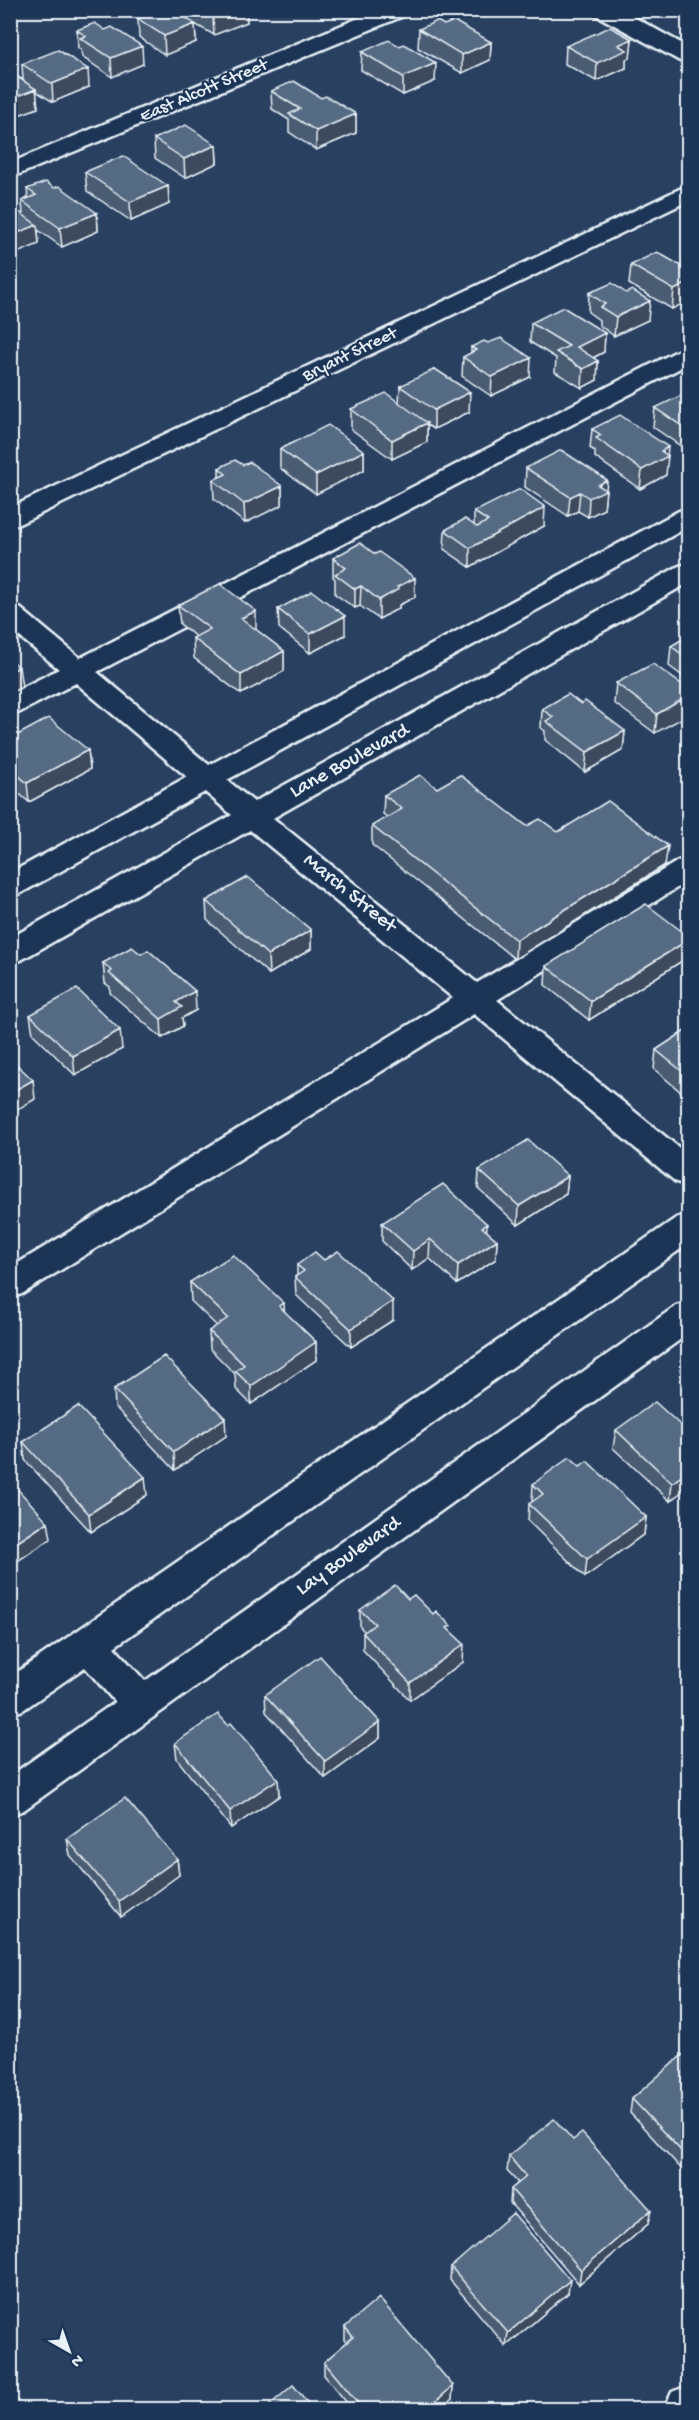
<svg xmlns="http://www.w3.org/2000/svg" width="699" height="2420" font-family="'Gochi Hand',sans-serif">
<rect width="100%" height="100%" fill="#294061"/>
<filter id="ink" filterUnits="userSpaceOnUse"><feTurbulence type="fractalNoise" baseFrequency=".0167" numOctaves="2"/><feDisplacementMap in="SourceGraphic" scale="12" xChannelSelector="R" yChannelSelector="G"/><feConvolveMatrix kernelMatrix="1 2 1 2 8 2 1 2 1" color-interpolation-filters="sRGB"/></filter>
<g filter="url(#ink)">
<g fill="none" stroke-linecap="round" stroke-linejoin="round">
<defs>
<path id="minor" d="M378,10H408L406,15L10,178V163Z
M594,10H621L688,47V62L680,61L596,15Z
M688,185V201L19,524L10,526V508Z
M688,348V364L97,672L209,765L679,511L688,509V527L227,780L254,802L679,566L688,564V583L273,818L477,983L678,861L688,858V881L497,1000L688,1155V1185L676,1182L474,1014L22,1294L10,1298V1268L453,998L250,830L21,960L10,963V938L232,815L205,792L21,893L10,896V873L187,777L76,683L20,712L10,715V694L59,669L10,629V606L20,608L80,658L679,350Z
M688,1214V1244L114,1647L145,1681L676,1306L688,1303V1334L24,1810L10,1815V1776L115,1702L85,1667L23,1710L10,1714V1677L676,1218Z
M688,2386V2410H664L672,2392Z"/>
</defs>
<use href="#minor" stroke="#e8f1f8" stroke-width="5"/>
<use href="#minor" fill="#1d3557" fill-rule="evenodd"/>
</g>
<path fill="#495b71" stroke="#e8f1f8" stroke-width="1.5" d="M187,10H246L247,22L214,35L195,24L196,42L165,55L139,37L138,19H187Z
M444,25L491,42L490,60L462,73L418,48L419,29Z
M77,30L143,64L112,77L82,57L81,50L78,48Z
M632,39L630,58L626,59V68L596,81L565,64L566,46Z
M362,52L435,81L403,95L361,70Z
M22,64L89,87L53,102L36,91L38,108L10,118V72L23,80Z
M271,91L321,98L356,114V133L316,150L289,132V120L272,109Z
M154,139L216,145L217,163L185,178L155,158Z
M85,172L168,186L169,204L131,221L87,191Z
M54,188L97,213L98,231L62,247L38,230L39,244L23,215L22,201L28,198L27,189Z
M631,265L688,270L672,309L629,284Z
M589,293L648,320L614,336L599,325V320L588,312Z
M531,323L605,333L604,352L593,358L598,361L597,380L582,388L555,372L556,358L530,342Z
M471,347L530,377L491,396L462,376L463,357L471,353Z
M400,386L469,412L434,429L427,425V442L392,459L351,429V409L399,403Z
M688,396V451L653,427L655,408Z
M592,429L667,455L666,475L640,489L595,457V451L590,448Z
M280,449L364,451V470L316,494L280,468Z
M219,468L282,486V505L245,523L214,499L213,480L219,477Z
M526,468L607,480L604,509L588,517L578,511L568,516L525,487Z
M474,512L544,526L470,567L444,549L445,530L474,525Z
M375,554L415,597L399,605V608L379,619L360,606L355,608L335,594V579L333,577V558Z
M178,605L256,630L284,651V671L241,694L194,658L193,638L196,637L180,624Z
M278,609L345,635L310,653L279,628Z
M688,636V680L669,666L671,646Z
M616,683L688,689L655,733L614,703Z
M542,709L625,731L623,750L585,772L545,740V731L541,728Z
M10,739L88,750L90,769L29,802L10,786Z
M437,788L527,826L558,832L665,865L515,959L372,845V826L387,817L383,814L384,795Z
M206,901L311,930V949L269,974L207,920Z
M688,957L589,1020L545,985L546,966Z
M103,963L196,1010L182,1018L183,1026L162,1038L110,993V987L105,983Z
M30,1015L122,1049L75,1075L33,1034Z
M688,1029V1098L654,1069L656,1050Z
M479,1170L568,1176L566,1194L518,1225L478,1188Z
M382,1223L486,1231L497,1240L496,1259L457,1284L429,1258L412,1270L382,1241Z
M297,1265L393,1320L351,1347L296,1295L295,1277L297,1275Z
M190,1282L284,1312L316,1342V1360L251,1404L236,1389L235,1374L210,1349L209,1331L217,1326L191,1301Z
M114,1389L226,1436L175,1470L115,1407Z
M616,1430L688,1432L670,1501L613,1448Z
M23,1442L147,1495L91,1532L25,1460Z
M580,1466L646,1517L644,1534L585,1577L528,1521L529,1504L532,1502L533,1484Z
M408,1599L433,1614L450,1631L463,1662L410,1700L363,1650V1633L365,1632L360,1627V1610Z
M265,1695L380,1722V1738L325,1778L266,1712Z
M228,1725L278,1779L279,1796L231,1828L177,1759L175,1743Z
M67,1839L177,1859L179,1875L121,1917L70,1855Z
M688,2051V2176L630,2113L632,2099Z
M573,2140L648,2224L579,2284L510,2203L511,2189L518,2183L507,2171L509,2156Z
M451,2267L568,2293L506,2346L450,2280Z
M345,2327L453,2386L452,2399L440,2409H352L324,2375V2362L347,2342L345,2340Z"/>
<path fill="#3c4a5c" stroke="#e8f1f8" stroke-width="1.5" d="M230,10H246L247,22L214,35L213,17Z
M195,24L196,42L165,55L164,36Z
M632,39L630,58L626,59V68L596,81L597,63L618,45Z
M491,42L490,60L462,73V55Z
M142,46L143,64L112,77L111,58Z
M436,63L435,81L403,95V77Z
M88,69L89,87L53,102L52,84Z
M36,89L38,108L10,118V99Z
M356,114V133L316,150V131Z
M216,145L217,163L185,178L184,159Z
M168,186L169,204L131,221L130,202Z
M97,213L98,231L62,247L60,228Z
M37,225L39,244L10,256V236Z
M688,283V301L672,309L674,290Z
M650,301L648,320L614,336L616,317Z
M605,333L604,352L577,366V347Z
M531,358L530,377L491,396L492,377Z
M598,361L597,380L582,388L583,369Z
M470,392L469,412L434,429V410Z
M427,423V442L392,459V440Z
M668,447L667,457L668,456L666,475L640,489L642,470L661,451Z
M364,451V470L316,494V475Z
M607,480L604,509L588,517L589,498L598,485Z
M282,486V505L245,523L244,504Z
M580,492L578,511L568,516L570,497Z
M545,507L544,526L470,567V548Z
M415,578V597L399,605V608L379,619V600L397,587Z
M361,586L360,606L355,608V589Z
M256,611V630L241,638V618Z
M345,616V635L310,653V634Z
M284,651V671L241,694V675Z
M19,667L22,687L10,693V672Z
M688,696V715L655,733L657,714Z
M625,731L623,750L585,772L587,752Z
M88,750L90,769L29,802L27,783Z
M668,846L665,865L515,959L516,940Z
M311,930V949L269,974L268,955Z
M688,940V957L589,1020L591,1001Z
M195,991L196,1010L182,1018L183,1026L162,1038L161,1019L176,1002Z
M120,1030L122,1049L75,1075L73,1056Z
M33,1080L35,1099L10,1114V1093Z
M568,1176L566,1194L518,1225L519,1206Z
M487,1224L486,1243L482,1227Z
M430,1239L429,1258L412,1270L413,1251Z
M497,1240L496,1259L457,1284L458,1265Z
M393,1301V1320L351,1347V1329Z
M284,1303L285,1322L279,1306Z
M316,1342V1360L251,1404V1386Z
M225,1418L226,1436L175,1470L174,1452Z
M688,1471V1487L670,1501L672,1483Z
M145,1477L147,1495L91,1532L89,1514Z
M646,1517L644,1534L585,1577L587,1559Z
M48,1522L51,1539L10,1566V1547Z
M464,1644L463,1662L410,1700V1683Z
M380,1722V1738L325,1778V1761Z
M278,1779L279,1796L231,1828L230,1811Z
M177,1859L179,1875L121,1917L119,1901Z
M651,2210L648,2224L579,2284L581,2270Z
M570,2280L568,2293L506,2346L508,2333Z
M453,2386L452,2399L440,2409H427Z"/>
<path fill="#556a83" stroke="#e8f1f8" stroke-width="1.5" d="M160,10H174L195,24L164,36L138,19Z
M202,10H230L213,17Z
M437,21L444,25L454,21L491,42L462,55L419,29Z
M95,23L105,30L112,27L142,46L111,58L80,38L86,36L77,30Z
M610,27L632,39L618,45L627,50L597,63L566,46Z
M389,40L399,46L404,44L436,63L403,77L362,52Z
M58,50L88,69L52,84L22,64Z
M10,72L36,89L10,99Z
M294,81L321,98L326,96L356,114L316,131L289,114L300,109L271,91Z
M186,125L216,145L184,159L154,139Z
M123,156L168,186L130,202L85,172Z
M46,182L54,188L59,186L97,213L60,228L22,201L36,195L27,189Z
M10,206H11L37,225L10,236Z
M657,252L688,270V283L674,290L631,265Z
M612,283L626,293L632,290L650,301L616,317L600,307L605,304L589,293Z
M563,307L605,333L577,347L598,361L583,369L556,352L569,346L531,323Z
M501,338L531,358L492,377L463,357L476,350L471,347L484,341L488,343Z
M435,369L470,392L434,410L400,386Z
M386,393L427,423L392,440L351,409Z
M684,394L688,396V430L655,408Z
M620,415L668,447L661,451L668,456L642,470L596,438L601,435L592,429Z
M328,425L364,451L316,475L280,449Z
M561,450L607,480L598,485L606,490L589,498L580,492L570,497L526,468Z
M235,460L243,465L250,462L282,486L244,504L213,480L226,474L219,468Z
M520,489L545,507L470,548L445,530L465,519L477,527L488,521L474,512Z
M360,543L375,554L379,552L415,578L397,587L399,589L379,600L361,586L355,589L335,574L346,568L333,558Z
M220,584L256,611L241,618L284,651L241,675L193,638L210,629L178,605Z
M312,591L345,616L310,634L278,609Z
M688,636V659L671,646Z
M10,660L19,667L10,672Z
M653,664L688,689V696L657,714L616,683Z
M568,694L581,704L585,701L625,731L587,752L546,721L553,717L542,709Z
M49,718L88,750L27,783L10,768V739Z
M420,775L437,788L460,775L527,826L540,819L558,832L608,801L668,846L516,940L372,826L402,809L384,795Z
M248,877L311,930L268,955L206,901Z
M646,904L688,936V940L591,1001L546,966Z
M132,947L141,954L148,950L195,991L176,1002L182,1007L161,1019L109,973L112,971L103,963Z
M77,989L120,1030L73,1056L30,1015Z
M688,1029V1076L656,1050Z
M10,1058L33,1080L10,1093Z
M528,1140L568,1176L519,1206L479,1170Z
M443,1184L487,1224L482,1227L497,1240L458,1265L430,1239L413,1251L382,1223Z
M338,1251L393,1301L351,1329L295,1277L304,1271L297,1265L315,1252L324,1260Z
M233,1255L284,1303L279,1306L316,1342L251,1386L235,1371L244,1365L209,1331L228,1318L190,1282Z
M164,1356L225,1418L174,1452L114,1389Z
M655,1402L688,1432V1471L672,1483L616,1430Z
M78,1406L145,1477L89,1514L23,1442Z
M570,1457L580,1466L587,1461L646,1517L587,1559L529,1504L543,1494L533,1484Z
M10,1481L48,1522L10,1547Z
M395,1585L408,1599L414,1595L433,1614L436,1611L451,1626L447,1628L464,1644L410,1683L363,1633L375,1624L360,1610Z
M320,1656L380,1722L325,1761L265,1695Z
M218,1714L228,1725L231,1723L278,1779L230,1811L175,1743Z
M125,1798L177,1859L119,1901L67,1839Z
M688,2050V2158L632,2099Z
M554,2119L573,2140L582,2133L651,2210L581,2270L511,2189L526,2177L509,2156Z
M513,2213L570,2280L508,2333L451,2267Z
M379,2298L453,2386L427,2409H363L324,2362L353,2337L345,2327Z
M293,2385L313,2409H265Z"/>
</g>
<g text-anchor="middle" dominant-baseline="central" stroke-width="4.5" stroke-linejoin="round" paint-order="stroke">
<g font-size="18" fill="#e8f1f8" stroke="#1d3557">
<text transform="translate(204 91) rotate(-23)">East Alcott Street</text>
<text transform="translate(350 355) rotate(-26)">Bryant Street</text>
</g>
<g font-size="21" fill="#e8f1f8" stroke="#1d3557">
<text transform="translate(350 762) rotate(-29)">Lane Boulevard</text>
<text transform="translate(349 894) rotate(39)">March Street</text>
<text transform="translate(349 1557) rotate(-35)">Lay Boulevard</text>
</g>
</g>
<rect width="699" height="2420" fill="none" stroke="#1d3557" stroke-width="36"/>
<rect x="18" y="18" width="663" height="2384" fill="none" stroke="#e8f1f8" stroke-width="2" filter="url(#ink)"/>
<g transform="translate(69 2351) rotate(140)" stroke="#1d3557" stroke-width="4.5" paint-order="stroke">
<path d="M0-4.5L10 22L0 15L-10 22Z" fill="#e8f1f8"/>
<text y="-9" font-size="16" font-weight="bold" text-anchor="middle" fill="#e8f1f8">N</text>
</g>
</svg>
